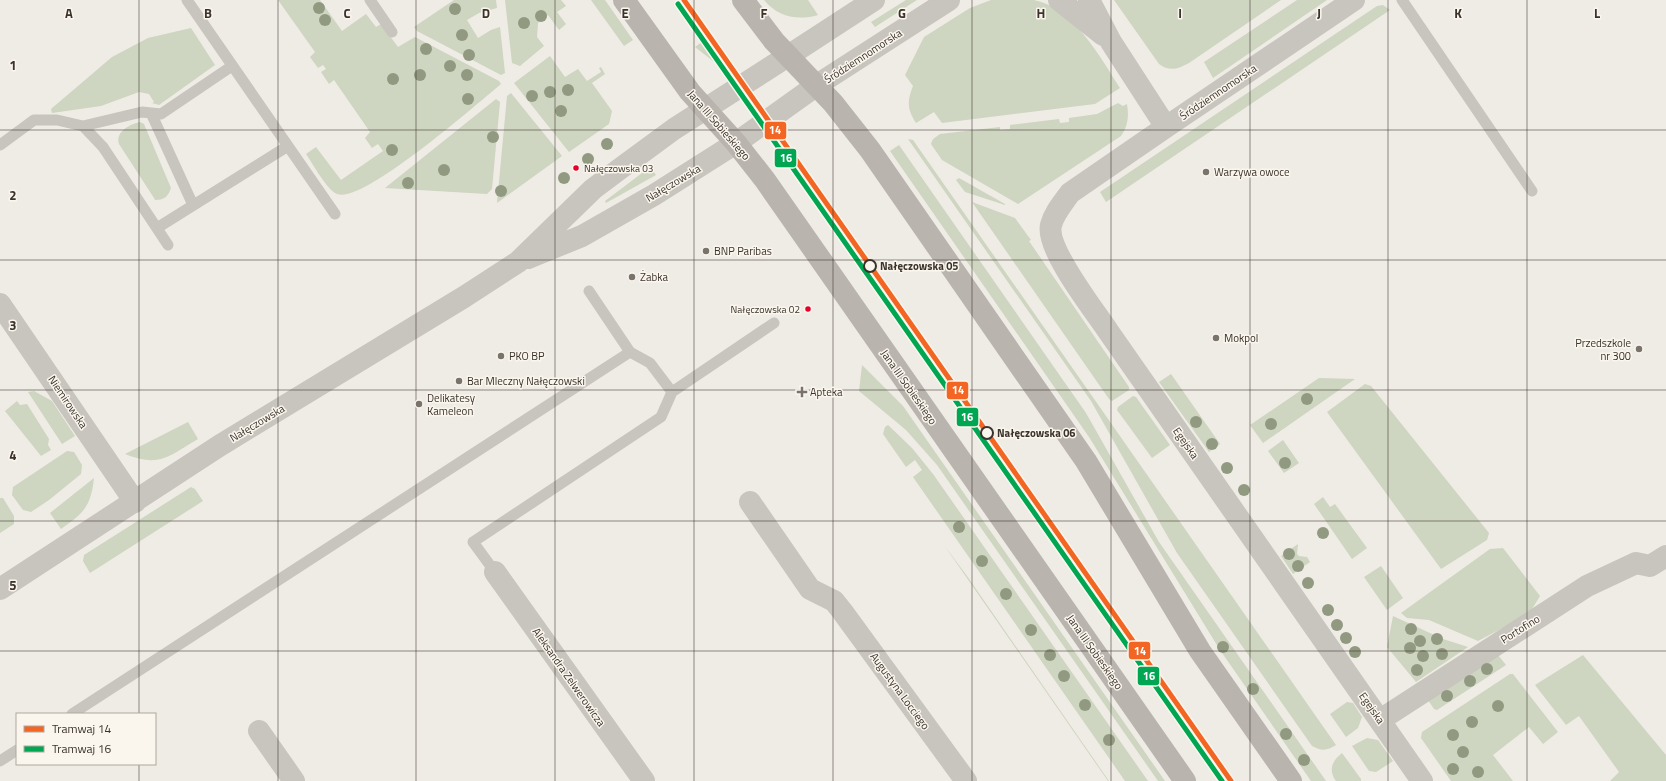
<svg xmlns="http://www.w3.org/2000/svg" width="1666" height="781" font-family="'Titillium Web',sans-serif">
<rect width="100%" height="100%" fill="#efece5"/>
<path fill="#ced5c0" d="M278,0H320L342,31L366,14L376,27L381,24L398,47L415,37L499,81L501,84C478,103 362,205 337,194C327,190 313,164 306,154L316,147L341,180L383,151L378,144L372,148L365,138L370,132L334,80L329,84L321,72L326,69L323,65L318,68L310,57L315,52Z
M454,0H496L497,8L479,13L467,20L478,38L491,30L500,27L505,73L501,75L417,31L414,27Z
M505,0H561L566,6L557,12L566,24L572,19L559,30L548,15L538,23L537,37L544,46L520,66L512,63Z
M591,0H605L633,40L624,46Z
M764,0H808L818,15C797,21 778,17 764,0Z
M906,0H917L875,27L871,22Z
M991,0C1004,0 1020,0 1034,0C1074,8 1100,57 1120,88L1095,104L942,123L934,112L916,123C907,109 907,101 913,86L905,75L924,37L970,8Z
M1114,0H1281L1189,63C1178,69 1170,72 1159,64Z
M1297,0H1327L1213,78L1204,62Z
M1383,5L1390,10L1106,202L1100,192L1377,6Z
M191,28L215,65L159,105L152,103L154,102L149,94L139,92L101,106L52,113L51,109L112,57L148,38Z
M706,39L728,70L713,61L695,47Z
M550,56L565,77L578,69L587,81L601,72L599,68L601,67L605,74L592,83L612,111L609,124L569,152L514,83Z
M511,93L562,156L497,203L507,96Z
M496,99L500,102L492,189L487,194L385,188Z
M1118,103L1123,106L1127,104C1129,116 1128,126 1121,136L1018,204L942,160L931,144L933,139L940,134L1000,127V130L1010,129V125L1059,119L1060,123L1069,122V118L1097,114Z
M140,122L144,124L171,188C168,197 164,200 155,200L154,198L119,144C115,132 130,124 140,122Z
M908,139L913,140L1336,745C1327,751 1321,751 1312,746L1177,553L1091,401Z
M899,145L1086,413L1159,542L1326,781H1311L1220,650L1089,437L890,151Z
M650,167L656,175L606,203L605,201Z
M959,178L1005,204V205L965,192L956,180Z
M972,202L1015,218L1031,240L1029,241L1129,387V390L1112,401L1109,399Z
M862,365L903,406L1165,781H1158L937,465L906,430L859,391Z
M1171,374L1220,444L1209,452L1159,382Z
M1319,378L1355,379L1263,443L1250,425Z
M1365,384L1371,386L1489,533L1487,540L1441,569L1327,412Z
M34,391L52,401L75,436L62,444L28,392Z
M1133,396L1136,397L1170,445L1152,458L1117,410L1118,407Z
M17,401L20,405L27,404L49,439L48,445L51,450L41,456L5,411Z
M188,422L198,439C169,456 160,468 125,454Z
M888,425L912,448L933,474L1148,781H1125L913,477L922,470L915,460L906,467L883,434L885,427Z
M1283,440L1299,463L1284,473L1268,451Z
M67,451L74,452L82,465L81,474L49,500L31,512L23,510L12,495L13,487Z
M94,478C91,506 84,513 61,529L50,513Z
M191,487L195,489L203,501L90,573L83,561L84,555Z
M1323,497L1330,507L1335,504L1367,548L1352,559L1314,504Z
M0,498H3L14,516V524L0,533Z
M1298,544L1297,554L1299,556L1307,557L1310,562L1293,574L1281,556Z
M944,545L967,576L1109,781H1108Z
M1503,548L1540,596L1529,614L1478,641L1429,620L1407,618L1401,613L1490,549Z
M1381,566L1403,598L1387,610L1364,577Z
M1393,616L1443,639L1468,647L1416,682L1387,647Z
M1498,655L1506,665L1437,710L1434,709L1428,700Z
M1583,655L1666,755V781H1610L1619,772L1579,716L1566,725L1535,685Z
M1510,674H1513L1558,732L1543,744L1529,727L1493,755L1513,781H1451L1421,738L1422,732Z
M1347,702L1353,703L1362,717L1358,728L1346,737L1330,714Z
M1367,738L1378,740L1393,761L1376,772L1369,771L1352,746Z
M1342,753L1361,779V781H1336C1328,770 1332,761 1342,753Z"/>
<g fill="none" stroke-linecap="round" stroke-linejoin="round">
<path stroke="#c8c4be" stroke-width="11" d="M187,0L335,214
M370,0L392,32
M1402,0L1532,191
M151,113L193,205
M83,126L142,112L161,114L232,66
M0,145L34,120H57L83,126L103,147L168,245
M157,228L288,146
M589,291L630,352
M495,572L473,542L661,417L672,392
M72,714L630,352L650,363L672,392L774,323
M0,761L17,750"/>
<path stroke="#c8c4be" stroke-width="22" d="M1059,0L1103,35
M1089,0L1111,42L1166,127L1354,0
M788,56L874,0
M817,85L949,0
M1166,127L1070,193C1063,203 1054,213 1051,225C1045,248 1094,310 1108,331L1422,781
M0,304L135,502
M750,502L810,589L834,601L842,611L966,781
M495,572L644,781
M1380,720L1587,586L1636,563L1650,566L1666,556
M259,731L294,781"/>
<path stroke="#c8c4be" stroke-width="22" d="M528,258L582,236L654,195L736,143L817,85
M0,589L219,446L464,297L518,262L593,189L621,168L674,129L788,56"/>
<path stroke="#b9b4ae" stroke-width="22" d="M624,0L690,92L736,143L765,180L1185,781
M743,0L774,41L833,103L870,150L1086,461L1200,651L1291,781"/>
<defs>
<path id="tram-1" d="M684,0L1231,781"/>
<path id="tram-2" d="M678,4L1222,781"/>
</defs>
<use href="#tram-1" stroke="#faf6ee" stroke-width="8"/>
<use href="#tram-2" stroke="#faf6ee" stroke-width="8"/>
<use href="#tram-1" stroke="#f26522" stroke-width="5"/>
<use href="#tram-2" stroke="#00a651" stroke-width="5"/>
</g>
<g fill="#919a81">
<circle cx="319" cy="8" r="6"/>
<circle cx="455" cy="9" r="6"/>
<circle cx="541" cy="16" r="6"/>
<circle cx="325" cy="20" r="6"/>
<circle cx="524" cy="23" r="6"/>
<circle cx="462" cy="35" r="6"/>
<circle cx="426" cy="49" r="6"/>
<circle cx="469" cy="55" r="6"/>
<circle cx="450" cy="66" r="6"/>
<circle cx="420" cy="75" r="6"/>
<circle cx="467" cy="75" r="6"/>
<circle cx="393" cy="79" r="6"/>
<circle cx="568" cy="90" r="6"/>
<circle cx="550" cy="92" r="6"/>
<circle cx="532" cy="96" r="6"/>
<circle cx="468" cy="99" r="6"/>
<circle cx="561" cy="111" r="6"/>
<circle cx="493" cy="137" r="6"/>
<circle cx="607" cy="144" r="6"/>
<circle cx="392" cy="150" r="6"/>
<circle cx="588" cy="159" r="6"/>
<circle cx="444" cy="170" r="6"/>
<circle cx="564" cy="178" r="6"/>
<circle cx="408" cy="183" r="6"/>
<circle cx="501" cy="191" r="6"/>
<circle cx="1307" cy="399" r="6"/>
<circle cx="1196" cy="422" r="6"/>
<circle cx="1271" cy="424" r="6"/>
<circle cx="1212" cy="444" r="6"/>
<circle cx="1285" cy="463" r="6"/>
<circle cx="1227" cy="468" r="6"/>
<circle cx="1244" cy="490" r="6"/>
<circle cx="959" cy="527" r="6"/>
<circle cx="1323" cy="533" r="6"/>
<circle cx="1289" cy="554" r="6"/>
<circle cx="982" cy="561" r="6"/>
<circle cx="1298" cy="566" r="6"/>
<circle cx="1308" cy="583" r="6"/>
<circle cx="1006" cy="594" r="6"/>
<circle cx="1328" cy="610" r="6"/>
<circle cx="1337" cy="625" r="6"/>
<circle cx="1411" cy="629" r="6"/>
<circle cx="1031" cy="630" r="6"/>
<circle cx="1346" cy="638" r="6"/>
<circle cx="1437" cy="639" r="6"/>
<circle cx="1420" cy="641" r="6"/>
<circle cx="1223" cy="647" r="6"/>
<circle cx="1410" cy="648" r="6"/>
<circle cx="1355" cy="652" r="6"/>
<circle cx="1442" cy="654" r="6"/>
<circle cx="1050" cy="655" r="6"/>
<circle cx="1423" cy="656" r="6"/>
<circle cx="1487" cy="669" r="6"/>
<circle cx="1417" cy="670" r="6"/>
<circle cx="1064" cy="676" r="6"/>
<circle cx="1470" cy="681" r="6"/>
<circle cx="1253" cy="689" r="6"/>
<circle cx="1447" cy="696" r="6"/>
<circle cx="1085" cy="705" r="6"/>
<circle cx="1498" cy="706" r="6"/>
<circle cx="1472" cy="722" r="6"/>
<circle cx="1286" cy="734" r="6"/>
<circle cx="1453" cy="735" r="6"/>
<circle cx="1109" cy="740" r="6"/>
<circle cx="1463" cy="752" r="6"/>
<circle cx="1304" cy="760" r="6"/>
<circle cx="1453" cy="769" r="6"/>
<circle cx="1478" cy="772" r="6"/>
</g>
<path fill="none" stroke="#3a322b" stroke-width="1" stroke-opacity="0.55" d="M139,0V714M278,0V781M416,0V781M555,0V781M694,0V781M833,0V781M972,0V781M1111,0V781M1250,0V781M1388,0V781M1527,0V781M0,130H1666M0,260H1666M0,390H1666M0,521H1666M0,651H1666M139,764V781"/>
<g fill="#e4002b" stroke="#faf6ee" stroke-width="1.5">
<circle cx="576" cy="168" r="3.5"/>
<circle cx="808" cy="309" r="3.5"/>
</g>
<g fill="#79736c" stroke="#faf6ee" stroke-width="1.5">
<circle cx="1206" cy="172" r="4"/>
<circle cx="706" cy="251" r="4"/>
<circle cx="632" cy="277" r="4"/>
<circle cx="1216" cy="338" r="4"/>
<circle cx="1639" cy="349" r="4"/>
<circle cx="501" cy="356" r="4"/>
<circle cx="459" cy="381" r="4"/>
<path d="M800 386h4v4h4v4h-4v4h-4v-4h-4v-4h4z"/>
<circle cx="419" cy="404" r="4"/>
</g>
<g fill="#faf6ee" stroke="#3a322b" stroke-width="2">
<circle cx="870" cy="266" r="6"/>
<circle cx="987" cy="433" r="6"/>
</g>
<g text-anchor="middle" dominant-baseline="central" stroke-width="3" stroke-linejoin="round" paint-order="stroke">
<g font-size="10" fill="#3a322b" stroke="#faf6ee" text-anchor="start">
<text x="584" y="168">Nałęczowska 03</text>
<text x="800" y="309" text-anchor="end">Nałęczowska 02</text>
</g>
<g font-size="11" fill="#3a322b" stroke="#faf6ee">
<text transform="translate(863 56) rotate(-33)">Śródziemnomorska</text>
<text transform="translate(1218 92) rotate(-34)">Śródziemnomorska</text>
<text transform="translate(719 125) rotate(49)">Jana III Sobieskiego</text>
<text transform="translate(673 183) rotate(-31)">Nałęczowska</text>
<text transform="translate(909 387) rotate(55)">Jana III Sobieskiego</text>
<text transform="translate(68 402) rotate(56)">Niemirowska</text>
<text transform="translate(257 423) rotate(-31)">Nałęczowska</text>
<text transform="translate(1186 443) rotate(55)">Egejska</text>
<text transform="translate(1520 629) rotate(-32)">Portofino</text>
<text transform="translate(1095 652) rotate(55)">Jana III Sobieskiego</text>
<text transform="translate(569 677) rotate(55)">Aleksandra Zelwerowicza</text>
<text transform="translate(900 691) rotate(54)">Augustyna Locciego</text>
<text transform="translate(1372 708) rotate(55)">Egejska</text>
</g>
<g font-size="11" fill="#3a322b" stroke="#faf6ee" text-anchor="start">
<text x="1214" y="172">Warzywa owoce</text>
<text x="714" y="251">BNP Paribas</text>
<text x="640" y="277">Żabka</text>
<text x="1224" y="338">Mokpol</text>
<text x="1631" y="343" text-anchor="end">Przedszkole<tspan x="1631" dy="13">nr 300</tspan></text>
<text x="509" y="356">PKO BP</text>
<text x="467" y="381">Bar Mleczny Nałęczowski</text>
<text x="810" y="392">Apteka</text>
<text x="427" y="398">Delikatesy<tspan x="427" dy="13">Kameleon</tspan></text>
</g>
<g font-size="11" font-weight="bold" fill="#3a322b" stroke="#faf6ee" text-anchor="start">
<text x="880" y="266">Nałęczowska 05</text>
<text x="997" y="433">Nałęczowska 06</text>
</g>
</g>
<g font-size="13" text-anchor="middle" font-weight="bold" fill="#3a322b" stroke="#faf6ee" stroke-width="3" stroke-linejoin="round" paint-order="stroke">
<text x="69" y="18">A</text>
<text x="208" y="18">B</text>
<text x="347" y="18">C</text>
<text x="486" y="18">D</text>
<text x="625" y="18">E</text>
<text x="764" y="18">F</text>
<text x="902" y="18">G</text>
<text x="1041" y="18">H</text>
<text x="1180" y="18">I</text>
<text x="1319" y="18">J</text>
<text x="1458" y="18">K</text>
<text x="1597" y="18">L</text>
<text x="13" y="70">1</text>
<text x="13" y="200">2</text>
<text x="13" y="330">3</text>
<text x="13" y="460">4</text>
<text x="13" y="590">5</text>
</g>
<g stroke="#faf6ee" stroke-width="1.5">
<rect x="764" y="121" width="23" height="19" rx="4" fill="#f26522"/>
<rect x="774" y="148" width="23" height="20" rx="4" fill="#00a651"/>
<rect x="946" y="381" width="23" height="19" rx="4" fill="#f26522"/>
<rect x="956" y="407" width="23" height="20" rx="4" fill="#00a651"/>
<rect x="1128" y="641" width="23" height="19" rx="4" fill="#f26522"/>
<rect x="1137" y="666" width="23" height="20" rx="4" fill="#00a651"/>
</g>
<g font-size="11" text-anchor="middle" font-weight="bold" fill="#fff">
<text x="775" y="134">14</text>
<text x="786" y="162">16</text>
<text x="958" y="394">14</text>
<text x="967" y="421">16</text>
<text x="1140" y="655">14</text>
<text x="1149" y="680">16</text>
</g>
<rect x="16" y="713" width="140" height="52" fill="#faf6ee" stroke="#ada8a0"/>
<rect x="24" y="726" width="20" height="6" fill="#f26522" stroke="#ada8a0"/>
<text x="52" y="733" font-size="12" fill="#3a322b">Tramwaj 14</text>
<rect x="24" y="746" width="20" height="6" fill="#00a651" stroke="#ada8a0"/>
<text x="52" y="753" font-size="12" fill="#3a322b">Tramwaj 16</text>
</svg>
